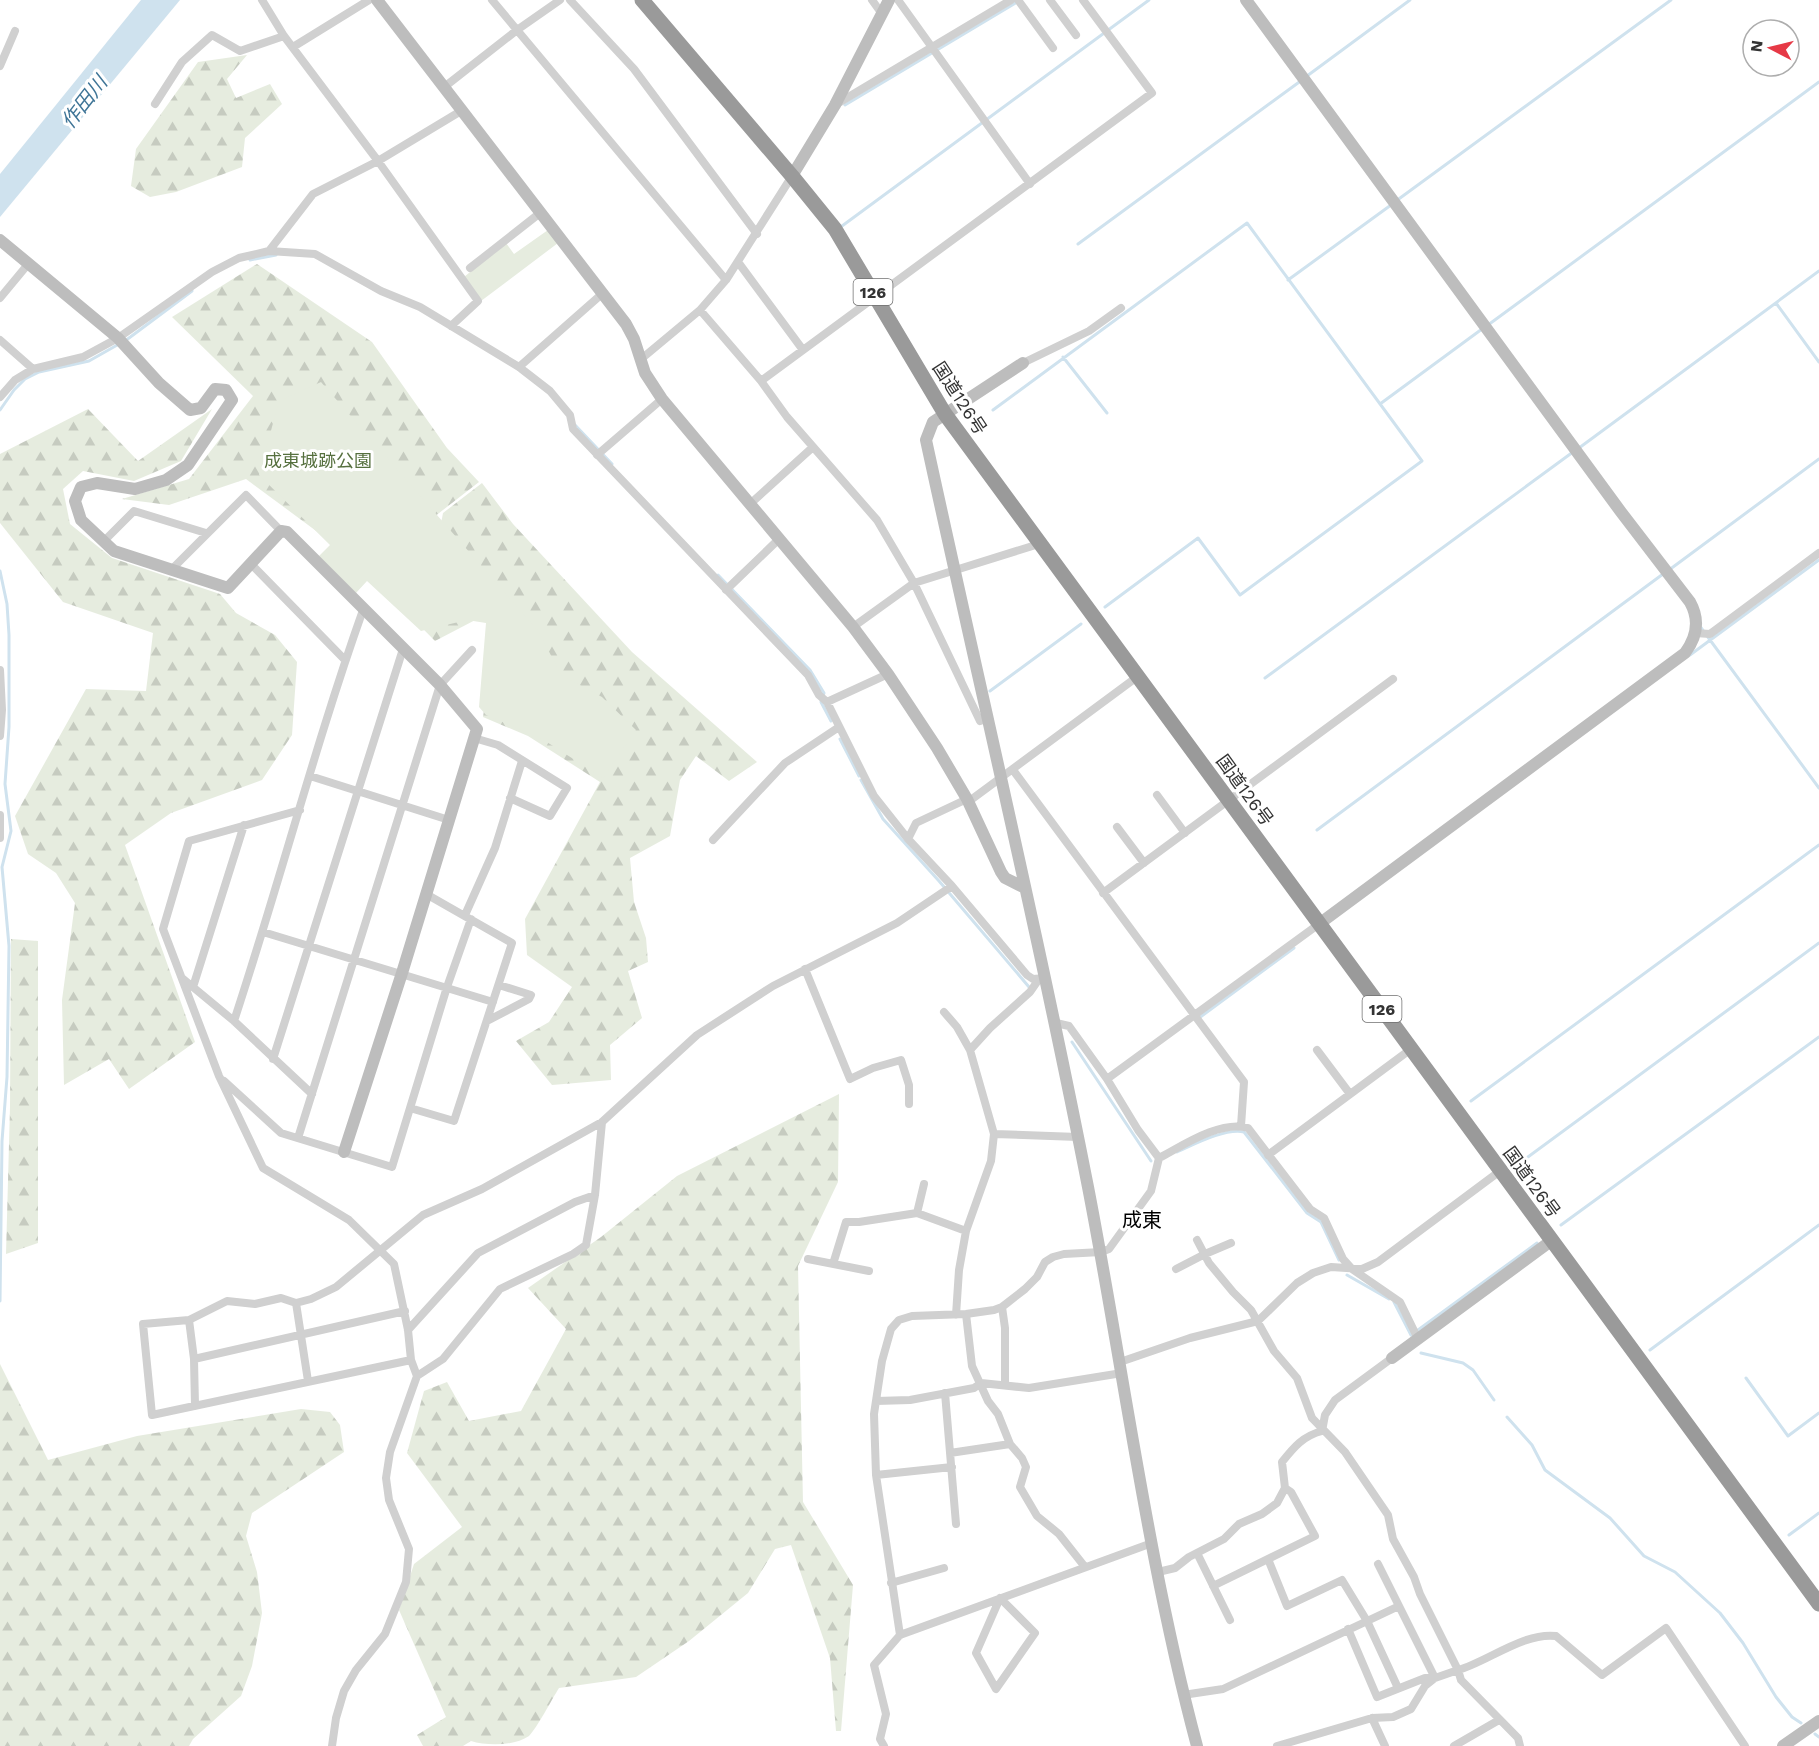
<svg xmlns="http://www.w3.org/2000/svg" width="1819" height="1746" font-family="'Work Sans','Noto Sans JP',sans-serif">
<defs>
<pattern id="forest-firs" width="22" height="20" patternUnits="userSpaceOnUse" patternTransform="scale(1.5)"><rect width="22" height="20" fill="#e6ecdf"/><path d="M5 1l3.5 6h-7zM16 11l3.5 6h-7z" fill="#c6cbc0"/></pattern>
</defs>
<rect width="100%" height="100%" fill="#fff"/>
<path fill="url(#forest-firs)" d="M247,55L227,79L236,98L270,84L282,104L245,138L242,167L176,192L150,197L131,186L136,149L198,62Z
M257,264L372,342L447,448L479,482L380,559L439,534L443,513L482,483L513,524L632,652L757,762L729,781L696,756L680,780L670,836L630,858L634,902L646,938L648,962L628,971L642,1018L610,1045L611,1080L552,1085L516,1041L549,1022L572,987L527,955L525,919L600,782L528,736L483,717L484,710L541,660L481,617L435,641L354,559L246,479L169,505L122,499L189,479L253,396L172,317Z
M88,409L138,461L212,409L181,461L134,481L83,471L63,489L70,524L112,558L220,594L236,613L275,635L297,662L292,735L262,780L171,813L125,845L195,1042L129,1089L109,1059L64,1085L62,1000L75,903L56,873L28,854L15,816L86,689L146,691L153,633L63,602L0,523V454Z
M11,939L38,941V1243L6,1254L10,1107Z
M839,1094L838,1182L798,1266L803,1502L853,1585L841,1731H836L830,1658L791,1545L775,1549L748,1593L689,1641L636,1677L559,1688C552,1699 537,1728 529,1736C515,1746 487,1746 471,1741L463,1746H423L417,1735L446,1717L399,1610L414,1564L462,1527L407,1453L424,1391L447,1382L469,1421L521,1411L566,1329L528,1288L601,1237L677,1176Z
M0,1364L48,1460L137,1436L301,1409L330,1412L340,1425L344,1452L252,1513L246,1536L257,1572L262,1613L252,1666L241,1696L193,1739L189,1746H0Z"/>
<path fill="#e6ecdf" d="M548,230L558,243L481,301L464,277L506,243L514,254Z
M321,382L539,632L561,675L602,697L636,730L603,778L539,737L486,715L479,707L486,623L467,620L421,631L367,581L356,593L319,556L330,545L259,475L279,401Z"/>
<path fill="#cfe2ee" d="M141,0H180L0,217V174Z"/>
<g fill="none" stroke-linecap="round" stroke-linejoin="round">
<path stroke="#cfe2ee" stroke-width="3" d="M1307,76L1410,0
M845,105L1019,1
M1396,201L1671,0
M842,226L1149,0
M1078,244L1302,80
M250,260L276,255
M1288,280L1391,205
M1776,303L1819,362
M1488,325L1819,82
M125,341L192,291
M1063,357L1107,413
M1380,404L1482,329
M0,410L14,390L25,379L39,372L89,361L119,344
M993,410L1247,223L1422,461L1240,595L1198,538L1105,607
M575,425L612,464
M1579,448L1819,271
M1669,570L1819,459
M0,571L7,604L9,635V727L5,784L11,831L2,867L9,946L7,1077L2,1141L0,1301
M718,575L810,670L824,693L821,702L831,721
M1699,625L1819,788
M1690,655L1819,560
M1265,678L1573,452
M990,691L1081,624
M840,739L859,776
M861,780L883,819L939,881L1029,987
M1317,830L1663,574
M1199,1018L1294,948
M1072,1042L1151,1161
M1471,1101L1819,845
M1177,1152C1195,1144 1225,1128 1244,1132L1307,1213L1321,1222L1339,1260
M1513,1168L1819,943
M1561,1225L1819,1037
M1347,1275L1389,1299
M1394,1302L1411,1335
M1418,1330L1537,1243
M1650,1350L1819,1225
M1421,1353L1463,1363L1473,1370L1494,1400
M1746,1378L1788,1436L1819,1413
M1507,1417L1532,1445L1545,1470L1610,1518L1644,1556L1675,1572L1720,1613L1743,1643L1776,1697L1792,1717L1801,1723
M1789,1535L1819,1513
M1815,1734L1819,1737"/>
<path stroke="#d0d0d0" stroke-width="8" d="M262,0L284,36L378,161L478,301L451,326
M492,0L726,280
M570,0L634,69L757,234
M872,0L882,14
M898,0L1030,184
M1018,0L1053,48
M1050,0L1076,35
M293,47L369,0
M0,66L15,31
M443,88L517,30L560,0
M155,104L182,62L212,35L240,51L284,36
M835,105L1011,0
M269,251L313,194L378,161L461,111
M738,262L803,350
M470,268L540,213
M0,298L29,263
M700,310L761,381L787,417L877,520L914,583L980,721L987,718
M0,340L33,369
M640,360L700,310L726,280L792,176
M1023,363L1089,331L1121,308
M519,367L603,293
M761,381L1152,93L1083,0
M0,397L15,380L33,369L83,357L118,338L212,272L239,258L269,251L315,254L381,291L420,307L519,367L550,391L570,415L573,429L808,675L819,695L827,702L874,796L908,839L952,886L1027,975L1033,979L1045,978
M597,455L662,399
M750,504L813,447
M103,542L134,511L206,533
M250,563L345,660
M171,570L246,495L281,531
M726,590L779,539
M853,627L914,583L1039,544
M1695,633L1710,634L1819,553
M0,670L2,710L0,736
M827,702L888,674
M474,738L498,745L567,788L550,816L510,798
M1013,770L1244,1082L1241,1126
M310,776L449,820
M1157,795L1185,833
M968,802L1137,677
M300,810L189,841L163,929L219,1076L263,1168L349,1220L394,1264L408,1330L411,1360L417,1376
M0,815V838
M1117,827L1144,863
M908,839L916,823L967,799
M713,840L785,763L839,727
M1103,893L1393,679
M465,915L495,848L522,761
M263,932L493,1002
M805,969L850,1079L873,1068L901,1060L909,1085V1104
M182,978L234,1021L312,1094
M193,987L244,825
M944,1012L957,1027L970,1050L994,1134L991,1161L966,1231L959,1270L956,1315
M234,1021C279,885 315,745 363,610
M487,1021L529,999L531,995L499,985
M970,1050L990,1028L1030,992L1039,979
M1317,1050L1350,1094
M273,1059L403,649
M1107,1079L1319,924
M224,1081L281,1133L392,1167L447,987L471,919
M410,1108L454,1121L512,943L426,894
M994,1134L1078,1137
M298,1138L440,685L472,650
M1268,1155L1411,1049
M1159,1158C1182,1146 1220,1120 1248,1128L1310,1209L1324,1218L1343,1259L1352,1269L1400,1302L1418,1339
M924,1184L917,1213L966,1231
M1197,1240L1209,1263L1233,1292L1251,1310L1274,1351L1297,1378L1312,1418L1345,1452L1388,1515L1393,1539L1414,1577L1420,1594L1458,1670C1487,1662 1524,1632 1556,1636L1602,1675L1666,1628L1745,1746
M808,1259L869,1271
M833,1264L846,1222H859L917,1213
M1176,1269L1205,1254L1231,1243
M296,1303L308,1381
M1002,1307L1005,1328V1385
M966,1314L972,1366L988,1401L998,1414L1010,1444L1022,1458L1026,1467L1020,1487L1037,1516L1059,1534L1085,1567
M189,1320L194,1359L195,1406
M408,1330L478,1253L575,1202L595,1195
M194,1359L405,1311
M411,1360L152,1415L143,1324L189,1320L227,1301L255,1304L281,1298L296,1303L311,1299L336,1287L423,1215L482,1189L602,1122L697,1035L773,986L897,923L952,886
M1120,1362L1190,1338L1258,1321L1297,1283L1313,1273L1331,1267L1362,1269L1378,1262L1500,1171
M945,1393L956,1524
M876,1401L910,1400L974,1388L981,1383L1029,1388L1122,1373
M1322,1431L1325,1415L1335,1400L1392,1358
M950,1453L1010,1444
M876,1475L952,1467
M1197,1553L1230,1620
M1268,1559L1287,1606L1342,1580L1367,1621L1398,1688
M1158,1572L1175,1568L1189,1557L1224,1539L1239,1524L1262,1514L1277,1503L1285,1488
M891,1583L944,1568
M1213,1586L1315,1536L1291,1492L1285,1488L1282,1462C1294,1447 1303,1436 1322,1431
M1000,1598L1035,1633L996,1689L976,1653Z
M1348,1629L1377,1697L1425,1678H1435L1378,1564
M900,1635L876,1475L874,1414L882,1361L891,1329L899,1320L912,1316L966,1314L994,1310L1002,1307L1025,1289L1037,1277L1045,1262L1053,1257L1064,1254L1101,1252L1109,1249L1151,1191L1159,1158L1138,1130L1107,1079L1069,1026L1056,1023
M1183,1695L1223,1689L1399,1606
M1372,1718L1385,1746
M332,1746L336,1718L344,1691L356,1670L385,1634L406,1582L409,1549L389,1500L386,1478L390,1452L417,1376L443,1359L500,1289L573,1254L586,1245L595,1195L602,1122
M884,1746L880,1739L886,1714L874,1665L900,1635L1152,1543
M1277,1746L1372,1718L1393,1717L1411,1709L1425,1686L1435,1678L1458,1670L1461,1680L1518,1738L1520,1746
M1454,1746L1499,1720"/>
<path stroke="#bdbdbd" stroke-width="12" d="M377,0L626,324L634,339L645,373L662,399L853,627L888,674L937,748L967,799L1001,872L1005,878L1025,888
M1246,0L1621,512L1690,602C1700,620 1697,637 1685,653L1319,924
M792,176L835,105L889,0
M0,240L118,338L159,383L190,410L201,408L215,389L226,390L232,400L188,465L166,480L135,489L97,483L81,487L75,501L81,520L114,551L228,588L281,531L287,532L440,685L477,729L402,973L344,1152
M1023,363L933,422L926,440C980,689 1039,937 1088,1187C1124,1373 1148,1563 1197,1746
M1392,1358L1551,1241
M1783,1746L1819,1721"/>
<path stroke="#9a9a9a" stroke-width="15" d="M642,0L792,176L835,229L945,414L1819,1604"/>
</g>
<g text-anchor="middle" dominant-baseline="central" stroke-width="6" stroke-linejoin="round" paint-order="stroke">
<g fill="#fff" stroke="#707070" stroke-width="1.5">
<rect x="853.5" y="279" width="39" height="26" rx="4.5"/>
<rect x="1362.5" y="996" width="39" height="26" rx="4.5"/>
</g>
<g font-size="16" font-weight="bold" fill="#333">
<text x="873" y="292">126</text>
<text x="1382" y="1009">126</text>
</g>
<g font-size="18" fill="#333" stroke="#fff">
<text transform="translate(960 398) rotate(57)">国道126号</text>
<text transform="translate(1245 790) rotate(54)">国道126号</text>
<text transform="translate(1532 1182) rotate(54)">国道126号</text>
</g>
<g font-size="18" fill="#56703f" stroke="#fff">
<text x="318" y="460">成東城跡公園</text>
</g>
<g font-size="20" font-style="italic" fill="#3f7597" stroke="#fff">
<text transform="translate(84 102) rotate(-52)">作田川</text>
</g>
<g font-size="20" fill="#000" stroke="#fff">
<text x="1142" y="1220">成東</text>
</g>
</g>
<g transform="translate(1771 48) rotate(277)"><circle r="28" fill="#ffffff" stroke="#adadad" stroke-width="1.5"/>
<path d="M0-4.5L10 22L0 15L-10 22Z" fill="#e63946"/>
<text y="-9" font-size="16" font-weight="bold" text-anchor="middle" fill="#333333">N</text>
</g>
</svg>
